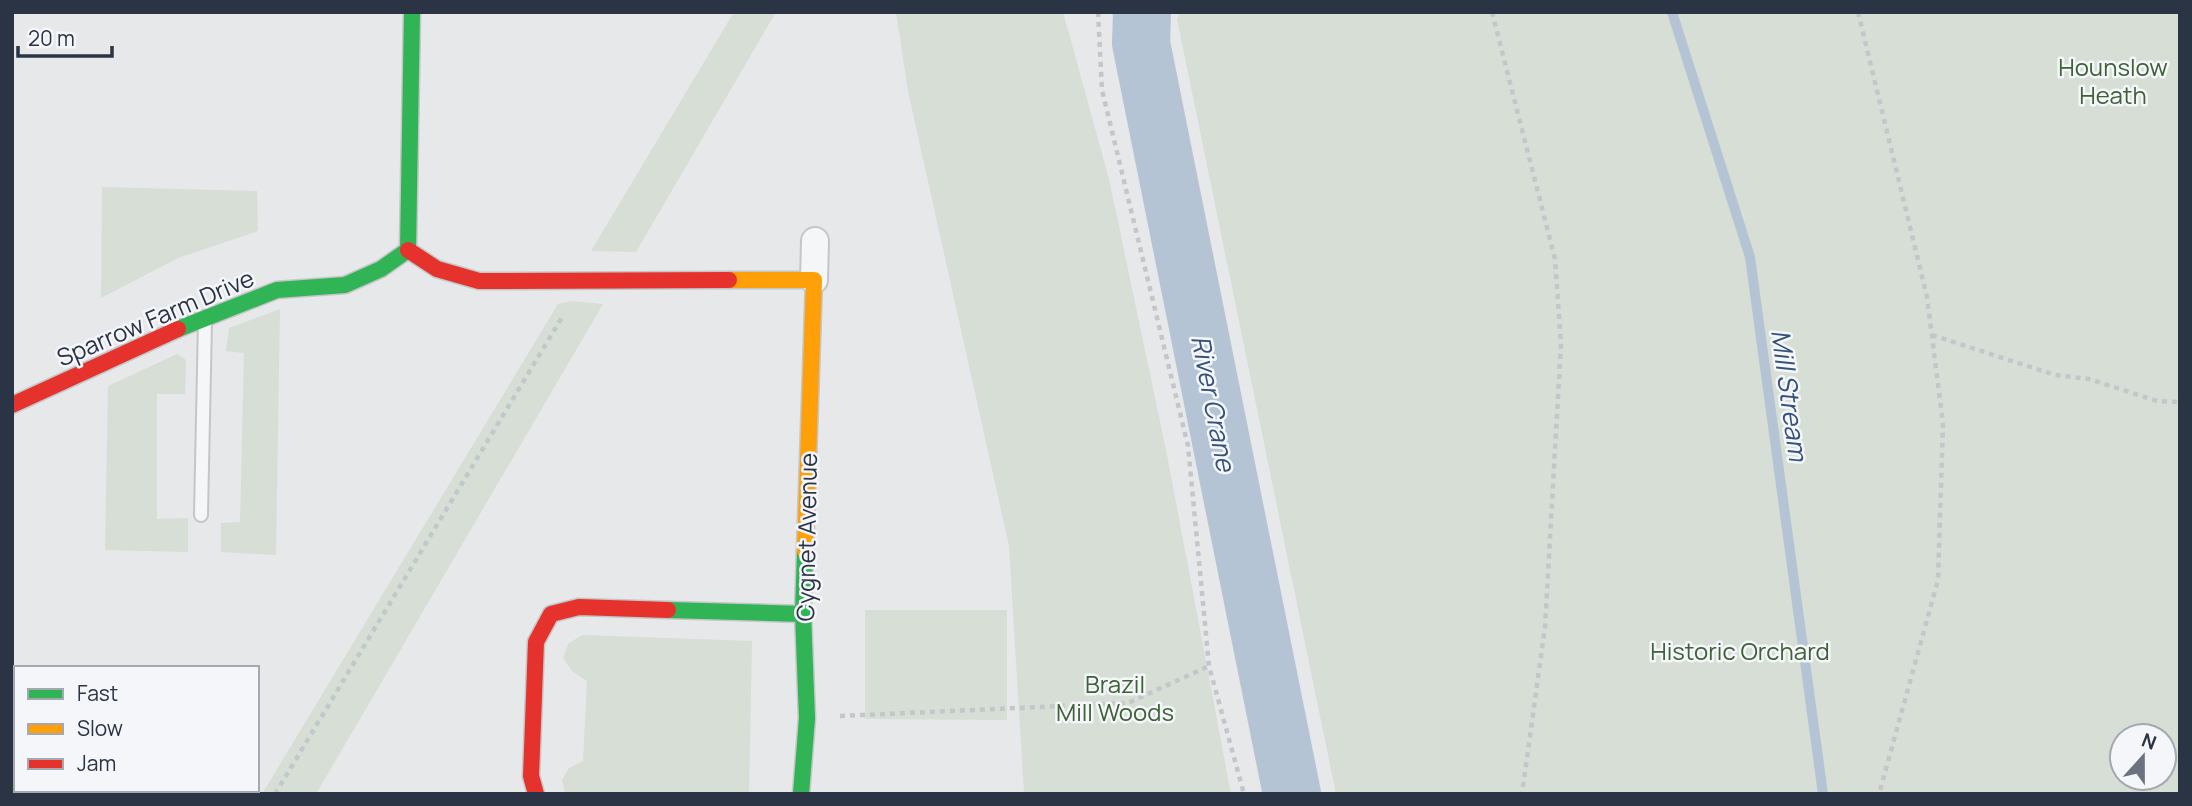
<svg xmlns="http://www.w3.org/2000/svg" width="2192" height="806" font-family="Manrope,sans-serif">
<rect width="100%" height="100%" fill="#e6e8ea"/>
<path fill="#d6ded6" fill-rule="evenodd" d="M734,12H776L636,252L591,251Z
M896,12H1063L1109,179L1167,455L1231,794H1024L1009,546L908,91Z
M1180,12H2180V794H1336L1177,19ZM2122,736H2164V778H2122Z
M102,187L257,191L258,231L178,258L101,298Z
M571,301L603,304L316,794H262L558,304Z
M280,309L276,555L221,552V523L240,522L244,353L226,351L229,328Z
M177,354L186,360L185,394H157V519L188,518V552L105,550L108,386Z
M865,610H1007V720L865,719Z
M582,635L752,641L749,794H565L562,780L569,768L583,761L587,681L572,671L563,658L568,644Z"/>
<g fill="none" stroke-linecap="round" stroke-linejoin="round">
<path stroke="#b4c4d5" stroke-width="10" d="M1672,12L1750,257L1823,794"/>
<path stroke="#b4c4d5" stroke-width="58" d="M1142,12L1141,43L1292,794"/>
<defs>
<path id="lane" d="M201,515L205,321"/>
<path id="street" d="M814,280L815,241"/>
<path id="fast" d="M178,329L277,290L345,285L381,269L408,250L412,12
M668,610L803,614
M801,794L807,718L803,614L805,551"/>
<path id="slow" d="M729,280H814L805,551"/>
<path id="jam" d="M408,250L437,269L479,281L729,280
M12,405L178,329
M536,794L531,776L536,642L551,614L579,607L668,610"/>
</defs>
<use href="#lane" stroke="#c4c6c8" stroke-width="16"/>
<use href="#street" stroke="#c4c6c8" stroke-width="30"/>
<use href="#fast" stroke="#c4c6c8" stroke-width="19"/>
<use href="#slow" stroke="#c4c6c8" stroke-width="19"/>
<use href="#jam" stroke="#c4c6c8" stroke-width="19"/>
<path stroke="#c5c6ca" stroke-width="4.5" stroke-dasharray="5 5" stroke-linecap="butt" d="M1098,12L1102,90L1188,446L1209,666L1244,794
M1492,12L1555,259L1561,344L1545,627L1522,794
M1858,12L1927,297L1943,424L1938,580L1879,794
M1932,335L2055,375L2089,379L2157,401L2180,402
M840,716L1128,703L1209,666
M275,794L564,314"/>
<use href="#lane" stroke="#f5f6f7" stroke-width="12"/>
<use href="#street" stroke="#f5f6f7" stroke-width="26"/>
<use href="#fast" stroke="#30b455" stroke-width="16"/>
<use href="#slow" stroke="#ff9f0a" stroke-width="16"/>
<use href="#jam" stroke="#e5322d" stroke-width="16"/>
</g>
<g text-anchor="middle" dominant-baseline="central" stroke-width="5" stroke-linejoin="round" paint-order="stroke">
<g font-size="24" fill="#3f6138" stroke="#f4f6f9">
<text x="2113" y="66">Hounslow<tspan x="2113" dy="28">Heath</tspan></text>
<text x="1740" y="650">Historic Orchard</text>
<text x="1115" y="683">Brazil<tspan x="1115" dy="28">Mill Woods</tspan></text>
</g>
<g font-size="24" fill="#2b3445" stroke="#f4f6f9">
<text transform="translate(155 317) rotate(-23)">Sparrow Farm Drive</text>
<text transform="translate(806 537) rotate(-89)">Cygnet Avenue</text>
</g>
<g font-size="26" font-style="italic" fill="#34527a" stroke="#f4f6f9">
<text transform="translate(1790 395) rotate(82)">Mill Stream</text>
<text transform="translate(1214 403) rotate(79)">River Crane</text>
</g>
</g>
<rect width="2192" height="806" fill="none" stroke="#2b3445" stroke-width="28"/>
<rect x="14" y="666" width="245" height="126" fill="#f4f6f9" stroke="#a4a8b1" stroke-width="2"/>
<rect x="28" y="689" width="35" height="10" fill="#30b455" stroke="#a4a8b1" stroke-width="2"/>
<text x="77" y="701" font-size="21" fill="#2b3445">Fast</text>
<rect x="28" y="724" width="35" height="10" fill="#ff9f0a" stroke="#a4a8b1" stroke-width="2"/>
<text x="77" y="736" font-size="21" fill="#2b3445">Slow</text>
<rect x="28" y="759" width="35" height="10" fill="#e5322d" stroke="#a4a8b1" stroke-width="2"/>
<text x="77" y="771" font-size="21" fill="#2b3445">Jam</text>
<g transform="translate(2143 757) rotate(21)"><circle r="33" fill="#f4f6f9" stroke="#a4a8b1" stroke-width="2"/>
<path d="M0-5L12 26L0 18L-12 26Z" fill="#6c737f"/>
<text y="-10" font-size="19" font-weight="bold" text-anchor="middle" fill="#2b3445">N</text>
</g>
<path d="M18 46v10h94v-10" fill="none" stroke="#2b3445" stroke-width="3.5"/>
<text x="28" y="46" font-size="21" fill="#2b3445" stroke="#f4f6f9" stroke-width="5" paint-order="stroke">20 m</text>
</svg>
